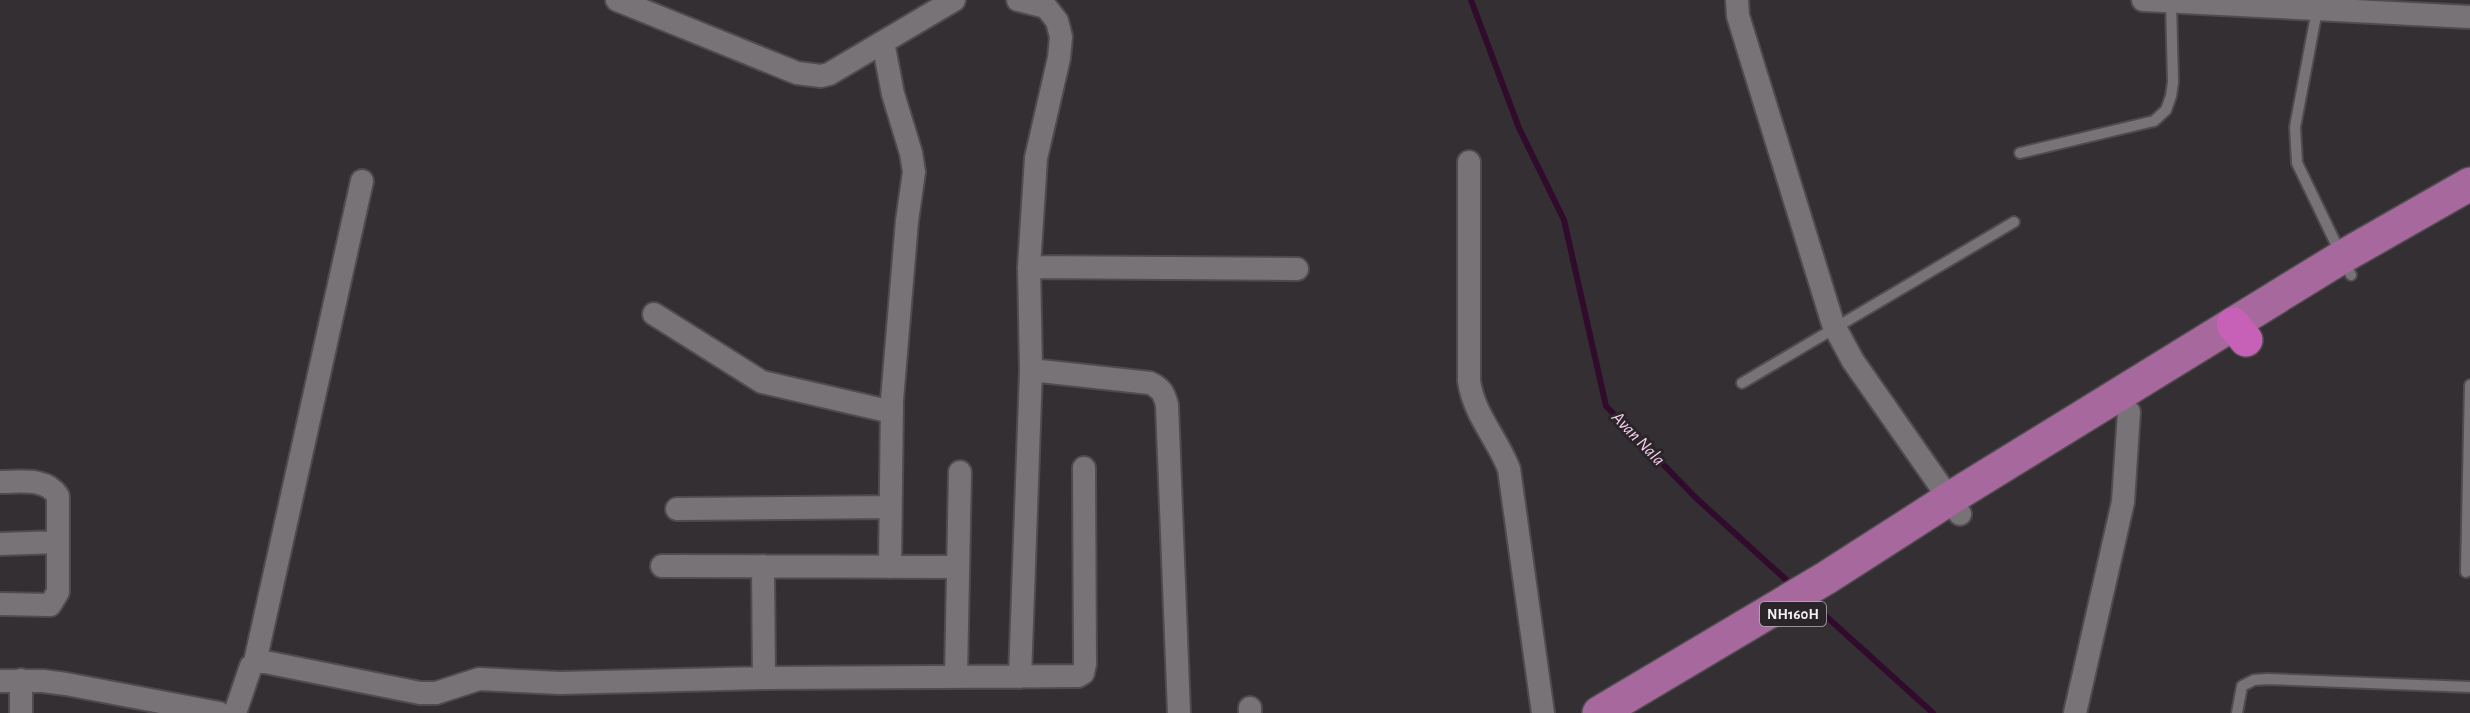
<svg xmlns="http://www.w3.org/2000/svg" width="2470" height="713" font-family="'Alegreya Sans',sans-serif">
<rect width="100%" height="100%" fill="#342f33"/>
<g fill="none" stroke-linecap="round" stroke-linejoin="round">
<path stroke="#310b2c" stroke-width="6" d="M1471,0L1519,128L1564,220L1606,406L1696,498L1793,586
M1809,601L1933,713"/>
<defs>
<path id="lane" d="M2317,10L2295,127L2297,163L2351,275
M2020,153L2154,121L2166,110L2171,96L2173,82L2171,2
M1742,383L2014,222
M2466,572L2470,385
M2237,713L2242,686L2254,680L2268,679L2470,687"/>
<path id="street" d="M617,0L797,73L821,76L829,74L954,0
M1018,0L1046,7L1057,21L1061,37L1059,58L1036,158L1029,267L1031,370L1020,677
M1737,0L1738,16L1833,324L1853,361L1960,514
M2143,0L2470,17
M883,42L893,94L911,153L914,172L907,221L892,400L890,567
M1469,162V381C1474,415 1497,438 1509,469L1543,713
M1029,267L1297,269
M654,314L762,382L892,412
M1031,370L1150,383C1161,388 1164,393 1167,405L1179,713
M0,482C20,482 46,477 58,496V592L50,605L0,604
M677,509L890,507
M0,544L58,542
M662,566L958,567
M763,566L764,678
M255,662L362,181
M956,676L960,472
M0,681H43L66,684L219,713
M1250,708V713
M21,713V680
M235,713L251,666L260,661L420,693H436L479,679L560,683L764,678L1078,676L1083,673L1085,664L1084,468
M2075,713L2123,502L2129,412"/>
<path id="primary" d="M1599,713L1826,578L1949,499L2342,257L2470,184"/>
<path id="highway" d="M2233,324L2246,340"/>
</defs>
<use href="#lane" stroke="#4f4b4e" stroke-width="14"/>
<use href="#street" stroke="#4f4b4e" stroke-width="26"/>
<use href="#primary" stroke="#4f4b4e" stroke-width="36"/>
<use href="#highway" stroke="#4f4b4e" stroke-width="36"/>
<use href="#lane" stroke="#787377" stroke-width="10"/>
<use href="#street" stroke="#787377" stroke-width="22"/>
<use href="#primary" stroke="#a7689d" stroke-width="33"/>
<use href="#highway" stroke="#c661b7" stroke-width="33"/>
</g>
<g text-anchor="middle" dominant-baseline="central" stroke-width="6" stroke-linejoin="round" paint-order="stroke">
<rect fill="#2a2529" stroke="#b7b3b6" stroke-width="1.5" x="1760" y="602" width="66" height="24" rx="4.5"/>
<g font-size="15" font-weight="bold" fill="#f3f0f2">
<text x="1793" y="614">NH160H</text>
</g>
<g font-size="18" font-style="italic" fill="#fad0f1" stroke="#2a2529">
<text transform="translate(1638 439) rotate(46)">Avan Nala</text>
</g>
</g>
</svg>
